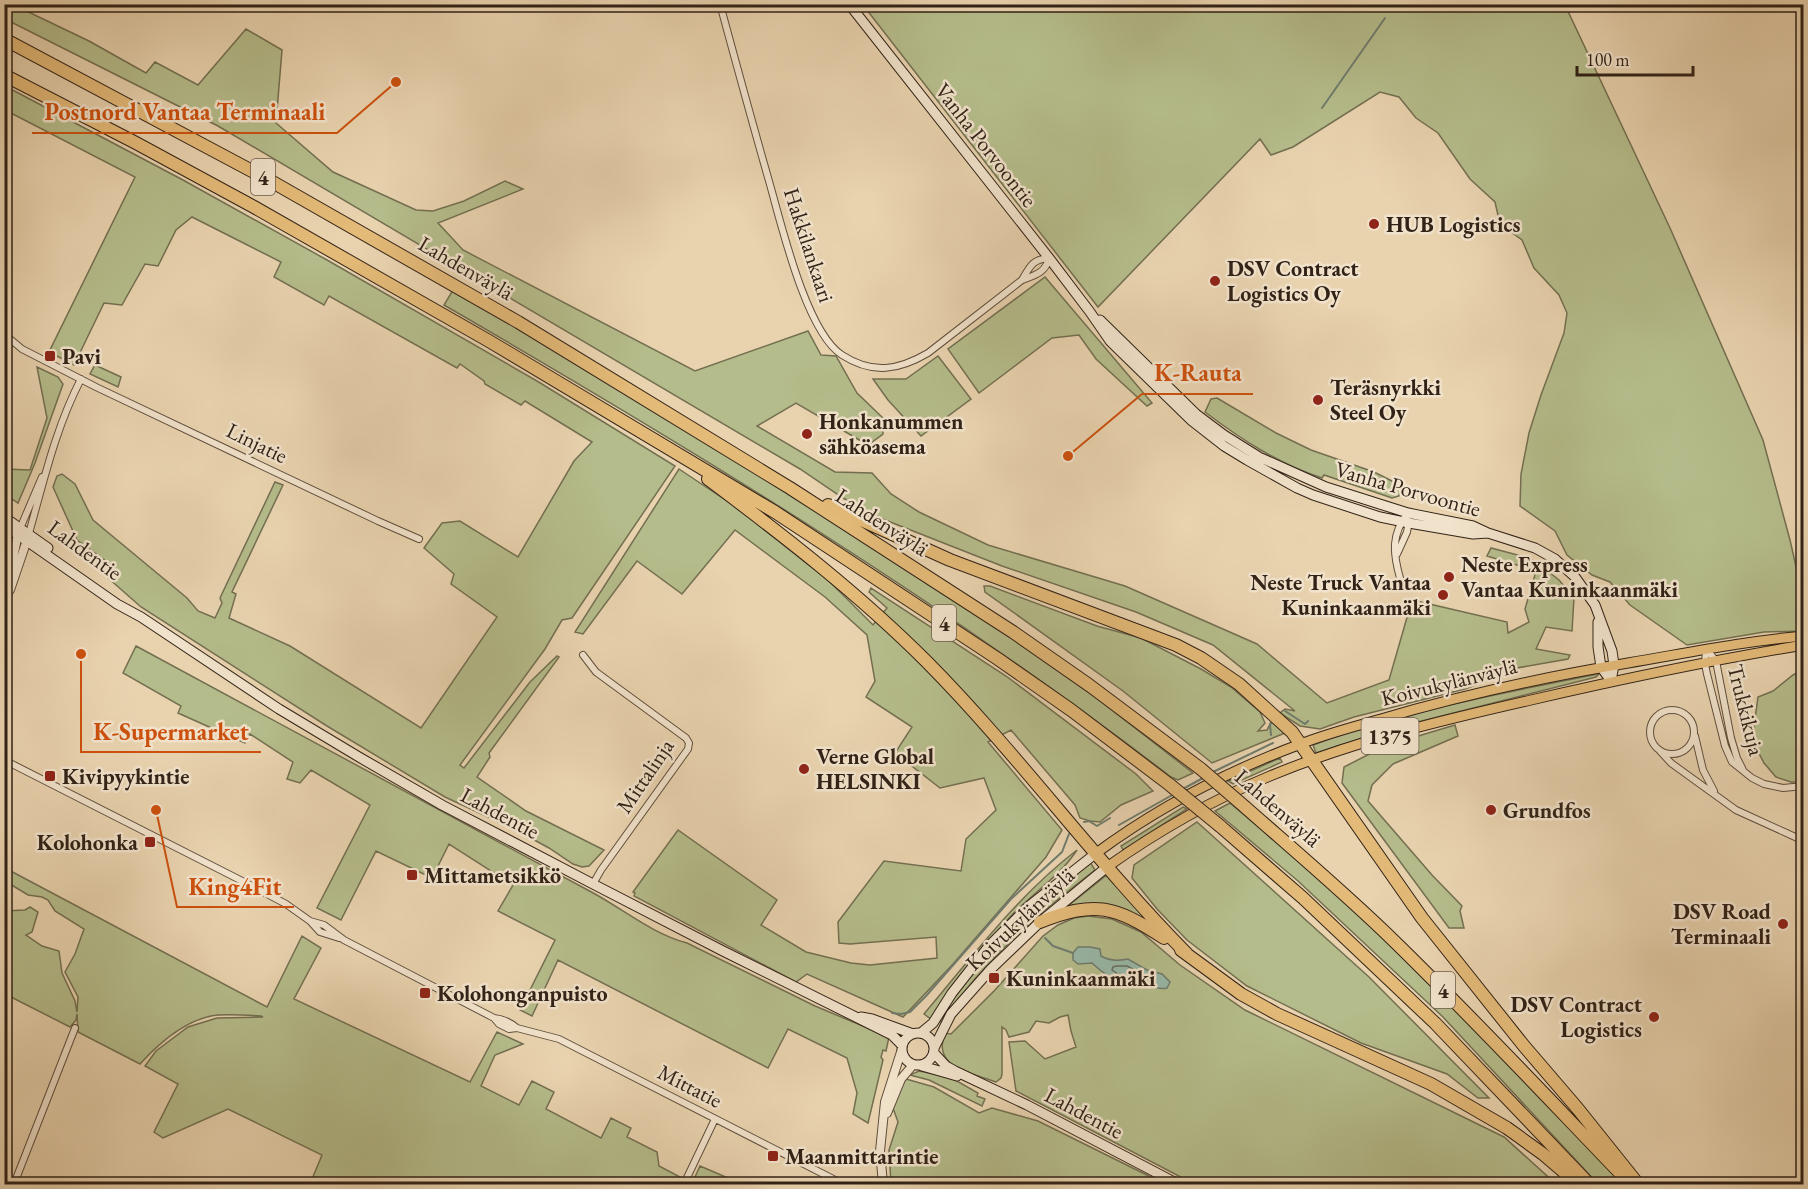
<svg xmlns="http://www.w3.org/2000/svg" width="1808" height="1189" font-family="'EB Garamond',serif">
<rect width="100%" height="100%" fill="#e9d3af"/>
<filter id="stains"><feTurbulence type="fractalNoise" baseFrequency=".00333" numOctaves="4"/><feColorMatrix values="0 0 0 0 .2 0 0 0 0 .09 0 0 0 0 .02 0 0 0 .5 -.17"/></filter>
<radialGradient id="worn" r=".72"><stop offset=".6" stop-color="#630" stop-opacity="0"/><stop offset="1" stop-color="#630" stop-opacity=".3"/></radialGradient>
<path fill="#b5bc8b" stroke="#736f51" stroke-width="1.5" d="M4,5H14L89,41L146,73L155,62L198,85L246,29L282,50L276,123L333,172L416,210L433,211L464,201L505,181L523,189L438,223L463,250L695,371L808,331L821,355L836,356L857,393L883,418V434L868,445L796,403L757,426L835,472L872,473L891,494L919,512L988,545L1125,586L1257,644L1327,703L1389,680L1412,600L1507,622L1508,633L1529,622L1525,609L1535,575L1530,569L1487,556L1491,548L1529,558L1540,565L1559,580L1574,598L1572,631L1546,627L1536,649L1570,655L1568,659L1477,675L1478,684L1465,689L1354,717L1320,729L1300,726L1280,713L1285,709L1295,711L1213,645L1136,612L1002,566L880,518L843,498L800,469L218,126L5,19Z
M863,5H1565L1670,228L1763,440L1790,540L1803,597V631L1764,632L1687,645L1630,605L1610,582L1592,575L1567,555L1555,531L1520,506L1521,474L1529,433L1541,395L1564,333L1567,313L1559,295L1534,268L1522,240L1500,224L1495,202L1470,179L1438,133L1416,118L1399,97L1380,92L1293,147L1271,155L1260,139L1098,307Z
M5,86L183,180L327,260L537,381L675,466L572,618L562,620L545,649L460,765L464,768L530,682L557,656L559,657L489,753L490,757L477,777L526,811L604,850L589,866L582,867L573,864L549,848L516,830L445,797L327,726L141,607L107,577L110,564L77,540L53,487L57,476L62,474L75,484L93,520L187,598L198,611L215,618L222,603L220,598L275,482L283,485L232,592L236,594L229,618L290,646L421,728L497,617L451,584L454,574L424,548L442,523L460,521L518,557L574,461L592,442L525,401L521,405L485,384L484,381L460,364L457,368L329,296L324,305L274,277L281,262L192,217L176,230L158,266L145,264L122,305L104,303L74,365L49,352L135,177L5,110Z
M1045,277L1152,403L1147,406L1096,359L1079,335L1052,338L979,393L948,349Z
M453,290L633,397L863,539L970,609L1099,700L1193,773L1178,780L1171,777C942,601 694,450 444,305Z
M938,356L971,399L921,436L888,400L873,379H906Z
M95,365L121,377L118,387L90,374Z
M37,367L58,377L63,384L35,463L18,503L5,494V469L30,470L47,418Z
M1217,398L1276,433L1311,450L1374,472L1402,486L1399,496L1392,498L1324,475L1322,478C1279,464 1242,440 1205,412L1211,399Z
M679,469L745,513L818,570L873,625L887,608L869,592L871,588L1006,676L1136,774L1153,791L1121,805L1100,822L1090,821L1080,818L1075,805L1011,730L988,742L1062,830L1046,857L953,964L903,1017L807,974L796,982L634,896L635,893L633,892L678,830L777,900L761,925L806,952L851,963L870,965L937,958L936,937L850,944L839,943L838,922L884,861L961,871L966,839L996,810L984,778L940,788L895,753L912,727L866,697L875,681L867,635L825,597L735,530L682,594L637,561L583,634L575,632Z
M984,586H990L1097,626L1141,638L1201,669L1231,687L1260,712L1265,723L1258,731L1267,730L1272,720L1285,733L1212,763L1123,691L985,592Z
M136,646L595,894C624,910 655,935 687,943L815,1006L889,1037L886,1051L883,1050L881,1057L883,1060L868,1123L853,1114L857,1093L847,1058L788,1029L768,1068L558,960L532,1016L520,1010L555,940L498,911L513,885L449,844L432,878L376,851L341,920L317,908L370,805L311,770L300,783L287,779L293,762L250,734L245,743L178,713L181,706L123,673Z
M1803,670V782H1791L1776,777L1764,763L1752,740L1758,697L1773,691L1793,675Z
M1598,674H1599L1596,677L1390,729L1316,753L1313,745C1405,711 1502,693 1598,674Z
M1455,725L1458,736L1393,764L1372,785L1368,801L1432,875L1462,906L1460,911L1464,928H1449L1342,783L1344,767L1385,746Z
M1280,758L1282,762L1233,784L1228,781Z
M1230,803C1286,850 1342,897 1395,949C1473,1025 1549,1105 1624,1184H1598L1443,1017L1298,881L1215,811Z
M1183,807L1187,809L1123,850L1121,846Z
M1197,822L1369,977L1489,1098H1478L1447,1074L1361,1043L1247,986L1187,940L1157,909L1132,878L1134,865Z
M1077,850C1060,876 1033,893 1011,916C981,948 957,984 932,1020L924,1014C972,957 1018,895 1077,850Z
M1090,862L1095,870C1038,914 982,962 942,1022L939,1021C977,957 1033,909 1090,862Z
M5,868L267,1007L302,936L321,948L294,999L470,1082L497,1032L523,1044L495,1055L481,1086L519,1105L532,1081L554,1092L546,1109L601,1138L611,1118L631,1128L627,1137L657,1152L659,1166L682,1178L678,1184H310L322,1155L228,1109L163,1138L154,1132L178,1084L145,1066L156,1051L188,1027L217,1018L263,1017L261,1016C247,1015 232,1014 218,1015C187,1018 160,1042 140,1064L78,1032L77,1014L76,1020L70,1027L5,994L4,911L25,910L30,907L38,912L32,932L26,935L42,946L59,951L62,973L75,1001L77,1012L78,997L65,972L75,954L84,929L55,911L48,900L42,897L28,895L5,881Z
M1108,874L1151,923L1076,905L1068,906Z
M1088,916L1112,919L1141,932L1180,965L1245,1010L1504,1137L1556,1184H1194L1016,1091L1009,1042L1025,1041L1045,1059L1076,1047L1071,1031L1068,1015L1060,1017L1049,1023L1036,1021L1029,1032L1009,1037L1006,1030L1002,1027V1074L1001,1078L996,1082C972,1073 931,1068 945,1033L951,1034L995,990L1043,936L1058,925L1074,918Z
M919,1071L950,1077L978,1093L977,1096L985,1099L982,1106L929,1080L910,1075Z
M906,1079L934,1087L979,1113L992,1108L1038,1121L1165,1184H891L889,1150L898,1122L893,1108L902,1084Z
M700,1166L742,1184H712L695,1177Z"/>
<path fill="#98b8a8" stroke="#6f7c6e" stroke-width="1.5" d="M1078,947H1090L1100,949L1101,956C1109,961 1118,961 1128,959L1147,970L1162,974L1170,982L1167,988C1160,990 1156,987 1149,986C1143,984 1136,985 1130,984C1115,981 1102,973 1092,963L1078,964L1073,960V953Z"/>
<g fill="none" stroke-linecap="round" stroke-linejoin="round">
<path stroke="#646d60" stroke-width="1.5" d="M1116,966H1127L1140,973L1141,977L1138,979C1129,978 1119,976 1112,970L1113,967Z"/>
<path stroke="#6f7c6e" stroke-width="2" d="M1322,108L1385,18
M1285,711L1305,724L1308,721
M1271,735L1270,725L1271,723
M1213,772L1273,743
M1181,790L1203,778
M1084,822L1089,821L1097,826L1110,818
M1119,825L1174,794
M1045,938L1053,946L1073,953
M892,1013L901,1014L910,1012L926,996L1011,899L1062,852L1069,834"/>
<defs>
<path id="minor" d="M720,4C736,63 752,122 769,181C781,223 806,332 842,355C873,375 899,370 928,353L1022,280C1036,275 1046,272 1049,258C1033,259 1030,266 1022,280
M277,7L279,4
M4,334L22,349L96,387L378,521L419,539
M19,531L42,477
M28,537C43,484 55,429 81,379
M1397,554L1407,532L1409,521
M1400,578C1393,553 1391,534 1408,513
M1706,649L1705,664L1707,674L1725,746L1732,762L1752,778L1764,784L1783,788L1804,786
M1707,650L1716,661L1731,738L1737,758L1743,770
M583,655L596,672L686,738L689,743L688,749L601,870L593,884
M1650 732a22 22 0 1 1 44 0a22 22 0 1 1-44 0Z
M1695,736L1703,770L1714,791
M1660,751L1671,763L1736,810L1804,841
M4,760L254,887L286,904L310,921L320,932L339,938
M310,921L324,925L344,940L494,1018L499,1024L509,1029L517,1028L559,1039L843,1184
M494,1018C504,1019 510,1022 517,1028
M14,1184L75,1028
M684,1184L715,1119"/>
<path id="tertiary" d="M10,590L27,540
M4,600L18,534
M887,1113L901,1079L913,1065
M883,1184L880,1151L885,1102L901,1052"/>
<path id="secondary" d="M849,4L1049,258L1090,312L1110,341L1192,421L1224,446L1247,460L1297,488L1313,495L1380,517L1409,523L1473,534L1488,533
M1100,320L1196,414L1224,435L1259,457L1326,487L1408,513L1473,526L1488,533L1535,548L1555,559L1575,577L1595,605L1612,651L1614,665L1611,681
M4,517L48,548
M4,525L117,604L141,617L279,709L359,757L442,805L593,884L723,951L892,1035L902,1045
M1598,622V647L1601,667L1611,681
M861,1017L872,1019L913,1034
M902 1049a16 16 0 1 1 32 0a16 16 0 1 1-32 0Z
M921,1033L933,1023L952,993L989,946L1029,906L1095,854
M934,1048L951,1014L991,969L1040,922L1107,867
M934,1053L946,1066L955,1071L1027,1105L1178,1184
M922,1066L957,1076"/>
<path id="primary" d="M1095,854C1157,808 1226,772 1298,745C1325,734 1353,727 1381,719C1462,695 1545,677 1628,663C1687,653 1745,641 1804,636
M1107,867C1158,831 1212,800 1270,776C1354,741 1443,720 1531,700C1622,679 1712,660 1804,645"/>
<path id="motorway" d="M4,39L269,180L518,322L790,488L1013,632L1089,685L1201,769
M4,75L136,143L254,207L489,341L775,512L998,659L1071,710L1170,785
M708,479C784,536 859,594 927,662C1019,755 1095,861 1187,954
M828,505L950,560L1176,645L1201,658L1239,684L1292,732L1422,918L1524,1046L1578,1109L1638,1184
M1245,807C1295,851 1346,894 1394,941C1471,1016 1545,1095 1620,1173
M1220,826L1303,898L1435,1023L1589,1184
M1040,922C1096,900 1115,906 1164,938
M1181,950L1241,994L1277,1014L1431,1084L1507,1128L1543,1154L1578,1184"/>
</defs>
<use href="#minor" stroke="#5f4e3d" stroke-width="8"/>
<use href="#tertiary" stroke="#5f4e3d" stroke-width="10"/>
<use href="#secondary" stroke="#312217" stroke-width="11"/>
<use href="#primary" stroke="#312217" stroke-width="11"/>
<use href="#motorway" stroke="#312217" stroke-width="14"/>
<use href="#minor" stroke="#f1e2cb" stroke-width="6"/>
<use href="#tertiary" stroke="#f1e2cb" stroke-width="8"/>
<use href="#secondary" stroke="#f1e2cb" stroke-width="9"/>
<use href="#primary" stroke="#e4ba78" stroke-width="9"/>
<use href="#motorway" stroke="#e4ba78" stroke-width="12"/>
<defs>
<path id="motorway-bridge" d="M1201,769L1245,807
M1170,785L1220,826"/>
</defs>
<use href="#motorway-bridge" stroke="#312217" stroke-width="14" stroke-linecap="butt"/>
<use href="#motorway-bridge" stroke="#e4ba78" stroke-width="12"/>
</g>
<g fill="#8f2418" stroke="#f1e2cb" stroke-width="2">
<circle cx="1374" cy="224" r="6"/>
<circle cx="1215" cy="281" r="6"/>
<rect x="44" y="350" width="12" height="12" rx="3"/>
<circle cx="1318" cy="400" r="6"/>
<circle cx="807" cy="434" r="6"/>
<circle cx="1449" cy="577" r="6"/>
<circle cx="1443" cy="595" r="6"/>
<circle cx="804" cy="769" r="6"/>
<rect x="44" y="770" width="12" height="12" rx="3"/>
<circle cx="1491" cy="810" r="6"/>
<rect x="144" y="836" width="12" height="12" rx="3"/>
<rect x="406" y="869" width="12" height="12" rx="3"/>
<circle cx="1783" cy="924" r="6"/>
<rect x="988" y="972" width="12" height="12" rx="3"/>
<rect x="419" y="987" width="12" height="12" rx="3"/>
<circle cx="1654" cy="1017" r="6"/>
<rect x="767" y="1150" width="12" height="12" rx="3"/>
</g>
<g text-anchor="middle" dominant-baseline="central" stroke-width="5" stroke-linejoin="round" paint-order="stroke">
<g fill="#f1e2cb" stroke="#6b5c4d" stroke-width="1.5">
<rect x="251" y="159" width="24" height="36" rx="4.5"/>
<rect x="932" y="605" width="24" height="36" rx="4.5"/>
<rect x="1361.5" y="718" width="57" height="36" rx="4.5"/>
<rect x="1431" y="972" width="24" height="36" rx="4.5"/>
</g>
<g font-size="21" font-weight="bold" fill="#312217">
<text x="263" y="177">4</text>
<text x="944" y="623">4</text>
<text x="1390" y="736">1375</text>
<text x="1443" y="990">4</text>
</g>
<g font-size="22" fill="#312217" stroke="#f1e2cb">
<text transform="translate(986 145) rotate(52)">Vanha Porvoontie</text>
<text transform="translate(809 245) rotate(72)">Hakkilankaari</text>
<text transform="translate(466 268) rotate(30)">Lahdenväylä</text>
<text transform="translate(257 443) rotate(26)">Linjatie</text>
<text transform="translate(1408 489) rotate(16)">Vanha Porvoontie</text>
<text transform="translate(882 522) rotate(33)">Lahdenväylä</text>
<text transform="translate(85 550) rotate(36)">Lahdentie</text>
<text transform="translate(1449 682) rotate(-14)">Koivukylänväylä</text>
<text transform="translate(1746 710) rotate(76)">Trukkikuja</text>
<text transform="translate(645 776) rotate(-56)">Mittalinja</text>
<text transform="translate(1278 808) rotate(41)">Lahdenväylä</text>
<text transform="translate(500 813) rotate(28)">Lahdentie</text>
<text transform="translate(1020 919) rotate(-43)">Koivukylänväylä</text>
<text transform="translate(690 1086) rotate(27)">Mittatie</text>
<text transform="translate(1084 1113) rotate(28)">Lahdentie</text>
</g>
<g font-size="22" font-weight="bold" fill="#312217" stroke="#f1e2cb" text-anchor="start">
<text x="1386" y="224">HUB Logistics</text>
<text x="1227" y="268">DSV Contract<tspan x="1227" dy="25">Logistics Oy</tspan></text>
<text x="62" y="356">Pavi</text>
<text x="1330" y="387">Teräsnyrkki<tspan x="1330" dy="25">Steel Oy</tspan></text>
<text x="819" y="421">Honkanummen<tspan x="819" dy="25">sähköasema</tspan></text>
<text x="1461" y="564">Neste Express<tspan x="1461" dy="25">Vantaa Kuninkaanmäki</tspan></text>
<text x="1431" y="582" text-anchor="end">Neste Truck Vantaa<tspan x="1431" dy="25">Kuninkaanmäki</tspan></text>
<text x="816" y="756">Verne Global<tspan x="816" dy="25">HELSINKI</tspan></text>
<text x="62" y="776">Kivipyykintie</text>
<text x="1503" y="810">Grundfos</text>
<text x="138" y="842" text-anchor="end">Kolohonka</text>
<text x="424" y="875">Mittametsikkö</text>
<text x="1771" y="911" text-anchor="end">DSV Road<tspan x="1771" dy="25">Terminaali</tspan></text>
<text x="1006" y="978">Kuninkaanmäki</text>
<text x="437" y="993">Kolohonganpuisto</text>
<text x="1642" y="1004" text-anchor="end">DSV Contract<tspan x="1642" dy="25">Logistics</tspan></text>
<text x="785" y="1156">Maanmittarintie</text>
</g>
</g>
<path fill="none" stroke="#cd510e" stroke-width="2" d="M396 82L337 133H32M1068 456L1142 394H1253M81 654L81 752H261M156 810L177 907H294"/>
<g fill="#cd510e" stroke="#f1e2cb" stroke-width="2">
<circle cx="396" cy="82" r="6"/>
<circle cx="1068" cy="456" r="6"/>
<circle cx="81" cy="654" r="6"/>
<circle cx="156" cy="810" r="6"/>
</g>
<g font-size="24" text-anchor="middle" font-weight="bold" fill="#cd510e" stroke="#f1e2cb" stroke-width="5" stroke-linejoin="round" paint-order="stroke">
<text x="185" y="120">Postnord Vantaa Terminaali</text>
<text x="1198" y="381">K-Rauta</text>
<text x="171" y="740">K-Supermarket</text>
<text x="235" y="895">King4Fit</text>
</g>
<rect width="1808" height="1189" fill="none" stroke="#e9d3af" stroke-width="24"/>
<rect x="6" y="6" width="1796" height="1177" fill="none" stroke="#312217" stroke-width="3"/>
<rect x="12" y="12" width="1784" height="1165" fill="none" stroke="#312217" stroke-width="1.5"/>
<path d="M1577 66v9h116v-9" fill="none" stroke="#312217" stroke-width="3"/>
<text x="1586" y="66" font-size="18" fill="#312217" stroke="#f1e2cb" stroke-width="4.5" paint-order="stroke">100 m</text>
<rect width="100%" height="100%" filter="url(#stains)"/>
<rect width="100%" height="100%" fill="url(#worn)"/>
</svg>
